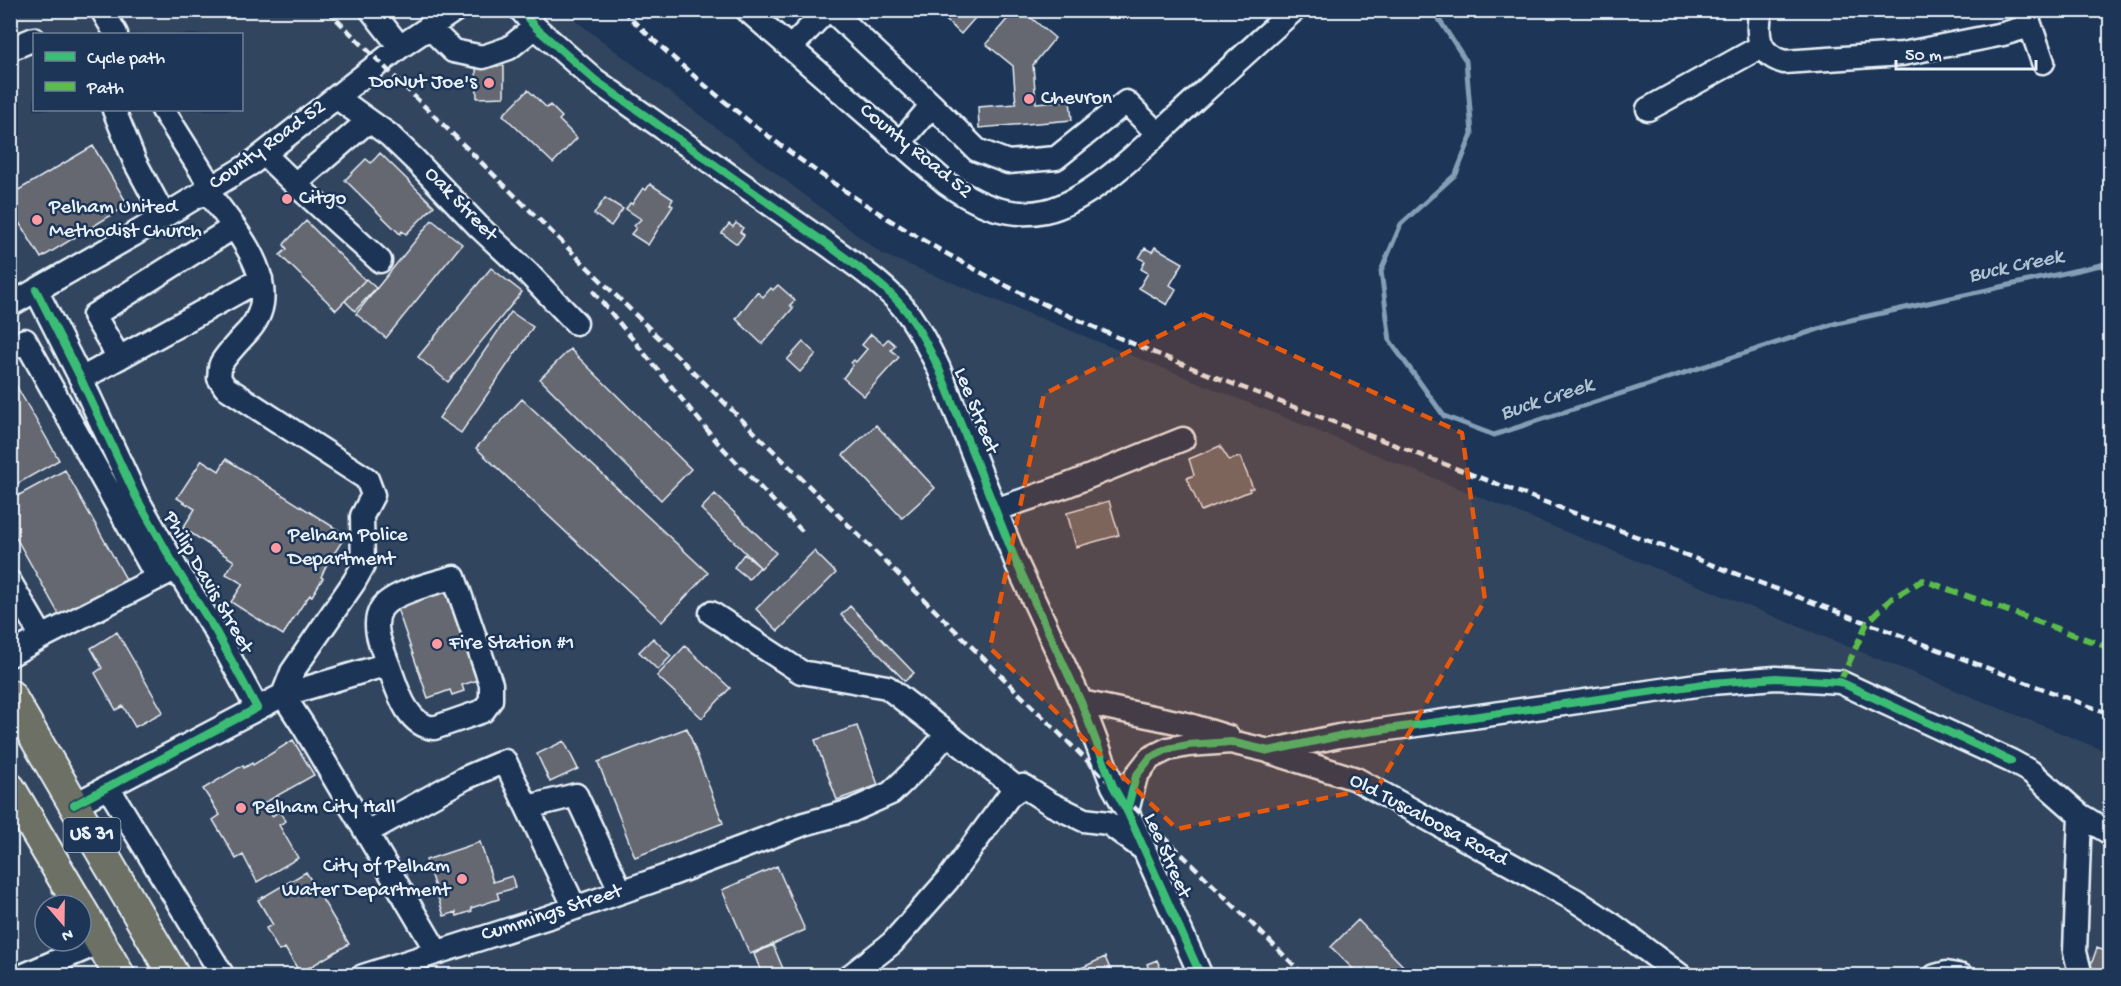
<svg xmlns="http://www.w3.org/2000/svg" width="2121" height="986" font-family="'Gochi Hand',sans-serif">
<rect width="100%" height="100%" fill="#1d3557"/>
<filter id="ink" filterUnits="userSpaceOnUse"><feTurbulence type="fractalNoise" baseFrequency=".0167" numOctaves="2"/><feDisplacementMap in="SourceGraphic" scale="12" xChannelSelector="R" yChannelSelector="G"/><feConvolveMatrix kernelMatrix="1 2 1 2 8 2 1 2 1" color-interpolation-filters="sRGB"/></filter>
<g filter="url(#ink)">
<path fill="#33445e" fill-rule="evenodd" d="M10,11H563L882,254L2110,753V975H11ZM34,34H242V110H34ZM45,905H81V941H45Z"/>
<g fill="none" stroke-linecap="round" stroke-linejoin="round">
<path stroke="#849eb5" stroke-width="5" d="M1433,10L1466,61L1472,134L1456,174L1401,224L1381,271L1390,341L1444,416L1494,435L1837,323L2110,263"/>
</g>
<path fill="#65676f" stroke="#e8f1f8" stroke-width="1.5" d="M935,10H982L961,34Z
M1015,10H1022L1055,38L1033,65L1036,103L1070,100L1072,120L979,128L978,107L1016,104L1013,66L986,44Z
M476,66H504V97L477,98Z
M528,90L547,108L550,105L562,117L559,120L577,138L553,163L503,115Z
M93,146L128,205L41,258L10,208V195Z
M380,153L434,206L406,234L402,231L400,234L345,180L366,159L371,163Z
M650,184L673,199L670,204L673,206L648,245L631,234L636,228L634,226L641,219L626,209L630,203L632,204L643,188L646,190Z
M605,198L623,209L611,226L594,214Z
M432,220L462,244L386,338L356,314Z
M306,221L365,280L336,310L280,255L287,249L284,245L285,243Z
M736,223L743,228L740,232L744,235L737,244L722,233L729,224L733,227Z
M1155,247L1183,263L1170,285L1176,289L1167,305L1139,288L1148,273L1141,269L1145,261L1139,258L1145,248L1152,252Z
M491,268L522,292L448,382L418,357Z
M366,279L376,288L355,311L345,301Z
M778,285L795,300L790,305L793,308L762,344L736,319L757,292L763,297L771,288L773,290Z
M511,312L533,327L461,433L439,418Z
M871,334L883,344L888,339L895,345L891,350L899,357L864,396L843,378L853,365L851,363L854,360L856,362L867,349L862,345Z
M803,342L816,354L800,372L787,360Z
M570,349L691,469L661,500L540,379Z
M13,380L59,460L10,488V381Z
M522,399L708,573L662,622L476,448Z
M876,425L935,488L902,518L843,455Z
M1220,446L1229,460L1240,457L1253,488L1249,489L1250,491L1201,511L1187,478L1194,475L1189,459Z
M226,459L346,535L326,566L321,577L323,578L312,596L310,595L303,604L283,635L231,602L243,584L226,574L234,561L183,528L195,509L177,498L202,460L219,471Z
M65,470L127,581L61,618L10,527V500Z
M715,494L776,553L761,568L701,509Z
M1109,501L1119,535L1076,547L1067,513Z
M814,551L836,573L778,631L756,609Z
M744,554L760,567L749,579L734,567Z
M447,591L478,680L462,685L464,691L452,695L450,690L428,698L397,608Z
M850,606L914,673L905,681L841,615Z
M117,632L163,712L135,727L123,706L116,710L95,673L102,668L91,648Z
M653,638L671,656L658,670L639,652Z
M685,646L730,688L702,718L657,676Z
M857,726L878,785L837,800L815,740Z
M687,728L723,823L635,857L598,762Z
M293,740L314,775L264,803L272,816L280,811L286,821L279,825L298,858L257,882L243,855L236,859L213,820L220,815L203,789L243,765L244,768L252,763L253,765Z
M564,741L578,769L550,782L537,754Z
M480,842L493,882L512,876L515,888L497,893L499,899L471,908L472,911L457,916L456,912L444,916L426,860Z
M777,866L805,930L750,954L722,890Z
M306,872L349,944L300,973L285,948L279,951L266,928L273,925L258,900Z
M1358,920L1413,976H1360L1331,947Z
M773,945L784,971L773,976H763L754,954Z
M2097,948L2110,953V963L2106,976H2095L2088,973Z
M1105,957L1113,976H1064Z
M1157,960L1162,972L1151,976L1147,964Z"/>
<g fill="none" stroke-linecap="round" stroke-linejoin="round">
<defs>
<path id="minor" d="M102,10L116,34
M371,10L400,47
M521,10L535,27L595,80L828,245C855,265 886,285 907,312C920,330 930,350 939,369L1017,564L1081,702L1113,786L1127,811L1201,976
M747,10L946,183C975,204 1009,219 1045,211C1092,201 1149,142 1185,109C1221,76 1257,43 1294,10
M831,10L932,105
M1761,10C1756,34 1757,54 1784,62L1902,54L2003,34L2030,26
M2025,10L2043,62
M429,27L453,51L483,57L509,48L535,27
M791,47L827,10
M10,49L34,39
M336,97L389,135L416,161L478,226L529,274L576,323
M1648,109L1762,46
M114,110L135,162L164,216
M163,110L212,188
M368,121L295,184L380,261
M899,144L932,105L977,150L1008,162L1056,158L1126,102L1158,134
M264,154L295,184
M207,191C233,226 287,285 250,329C243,337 225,355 221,364C219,368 220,374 219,378L225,387L367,479L373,495L362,516L363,566L354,582L292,672L283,695
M36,290L81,379L136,497L176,568L216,632L257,708
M10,305L133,235L252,163L400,47L455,10
M10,349L25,340L157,577
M119,358L94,315L234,227
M81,379L261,279
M995,510L1068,485L1183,439
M10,582L42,637L171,571
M711,613L801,672L887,687L1018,789
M10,655L42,637
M283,695L388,664C397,687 405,725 434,728L483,711L491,700V684L454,577C436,583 391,592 381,609C371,626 382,648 388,664
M1081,702L1186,724L1228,737
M1270,752L1356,779L1575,900L1617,928L1681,976
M108,787L223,976
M74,805L283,695L304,727L437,952
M528,807L576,795L621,892
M1127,811L1136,776L1150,758L1168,749L1188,745L1231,742L1269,751L1339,736L1711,683L1776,678L1840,682L2011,761L2031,772L2080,815L2110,833
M2080,815L2075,952L2081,976
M367,832L465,778L505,761L575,908
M22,976L101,942
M363,976L549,917L664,877L804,824L851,811L891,793L922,763L947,734
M850,976L892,943L947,881L1009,796L1023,786L1051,804L1084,820L1108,823L1142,848
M1935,976L1946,973L1962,976"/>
<path id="major" d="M10,695L174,976
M10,788L79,905
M81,909L120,976"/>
</defs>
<use href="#minor" stroke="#e8f1f8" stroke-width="27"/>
<use href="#major" stroke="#e8f1f8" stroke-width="34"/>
<use href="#minor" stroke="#1d3557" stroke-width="22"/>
<use href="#major" stroke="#6c7065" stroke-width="30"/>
<path stroke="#e8f1f8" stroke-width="4.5" stroke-dasharray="9 4.5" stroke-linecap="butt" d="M327,10L1305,976
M622,10C735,120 867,215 1007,286C1146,356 1295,406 1439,462C1663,547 1887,630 2110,714
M593,291L718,443L802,531"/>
<path stroke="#5cbc4b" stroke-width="6" stroke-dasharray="12 6" stroke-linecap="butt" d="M1840,682L1867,623L1891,599L1923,580L2110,648"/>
<defs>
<path id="cycleway" d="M521,10L535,27L595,80L828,245C855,265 886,285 907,312C920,330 930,350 939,369L1017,564L1081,702L1113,786L1127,811L1201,976
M36,290L81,379L136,497L176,568L216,632L257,708L74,805
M1127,811L1136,776L1150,758L1168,749L1188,745L1231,742L1269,751L1339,736L1711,683L1776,678L1840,682L2011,761"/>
</defs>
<use href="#cycleway" stroke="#1d3557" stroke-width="11"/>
<use href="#cycleway" stroke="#3abd76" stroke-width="8"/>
</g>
</g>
<path fill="#e8590c" fill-opacity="0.2" stroke="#e8590c" stroke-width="4.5" stroke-dasharray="12 8" stroke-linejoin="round" d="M1203,314L1462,433L1485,600L1378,787L1177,829L990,648L1044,394Z"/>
<g fill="#ff9aa2" stroke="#1d3557" stroke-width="2">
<circle cx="489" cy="83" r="6"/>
<circle cx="1029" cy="99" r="6"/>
<circle cx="287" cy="199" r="6"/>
<circle cx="37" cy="220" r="6"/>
<circle cx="276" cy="548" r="6"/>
<circle cx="437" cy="644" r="6"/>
<circle cx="241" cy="808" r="6"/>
<circle cx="462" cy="879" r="6"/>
</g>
<g text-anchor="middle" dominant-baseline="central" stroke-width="5" stroke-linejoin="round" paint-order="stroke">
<rect fill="#1d3557" stroke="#abb9c8" stroke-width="1.5" x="63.5" y="818" width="57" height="34" rx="4.5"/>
<g font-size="20" font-weight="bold" fill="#e8f1f8">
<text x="92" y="835">US 31</text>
</g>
<g font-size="21" fill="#e8f1f8" stroke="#1d3557" text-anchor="start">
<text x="477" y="83" text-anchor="end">DoNut Joe's</text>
<text x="1041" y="99">Chevron</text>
<text x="299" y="199">Citgo</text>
<text x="49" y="208">Pelham United<tspan x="49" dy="24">Methodist Church</tspan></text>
<text x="288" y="536">Pelham Police<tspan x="288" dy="24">Department</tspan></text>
<text x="449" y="644">Fire Station #1</text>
<text x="253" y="808">Pelham City Hall</text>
<text x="450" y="867" text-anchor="end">City of Pelham<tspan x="450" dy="24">Water Department</tspan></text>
</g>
<g font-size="21" fill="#e8f1f8" stroke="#1d3557">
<text transform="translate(268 146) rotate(-36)">County Road 52</text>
<text transform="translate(915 152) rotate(39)">County Road 52</text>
<text transform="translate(460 205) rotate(46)">Oak Street</text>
<text transform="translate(975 411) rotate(68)">Lee Street</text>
<text transform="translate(207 583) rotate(60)">Philip Davis Street</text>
<text transform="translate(1428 821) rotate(28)">Old Tuscaloosa Road</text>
<text transform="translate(1166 856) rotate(66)">Lee Street</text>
<text transform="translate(552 914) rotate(-18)">Cummings Street</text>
</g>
<g font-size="22" font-style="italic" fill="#aec1d1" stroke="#1d3557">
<text transform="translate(2016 267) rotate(-12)">Buck Creek</text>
<text transform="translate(1547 400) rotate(-18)">Buck Creek</text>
</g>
</g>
<rect width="2121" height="986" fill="none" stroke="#1d3557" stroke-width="36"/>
<rect x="18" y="18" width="2085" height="950" fill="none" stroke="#e8f1f8" stroke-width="2" filter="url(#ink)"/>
<rect x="33" y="33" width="210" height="78" fill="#1d3557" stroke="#6e8097" stroke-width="1.5"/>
<rect x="45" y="52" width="30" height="9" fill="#3abd76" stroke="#6e8097" stroke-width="1.5"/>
<text x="87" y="63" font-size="18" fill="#e8f1f8">Cycle path</text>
<rect x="45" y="82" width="30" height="9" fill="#5cbc4b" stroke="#6e8097" stroke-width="1.5"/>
<text x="87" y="93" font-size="18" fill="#e8f1f8">Path</text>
<g transform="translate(63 923) rotate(160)"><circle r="28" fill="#1d3557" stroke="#6e8097" stroke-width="1.5"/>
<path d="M0-4.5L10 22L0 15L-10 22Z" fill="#ff9aa2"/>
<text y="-9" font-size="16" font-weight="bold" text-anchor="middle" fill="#e8f1f8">N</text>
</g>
<path d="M1896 60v9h140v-9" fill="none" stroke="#e8f1f8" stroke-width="3"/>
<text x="1905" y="60" font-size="18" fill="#e8f1f8" stroke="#1d3557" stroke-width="4.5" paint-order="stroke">50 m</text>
</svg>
